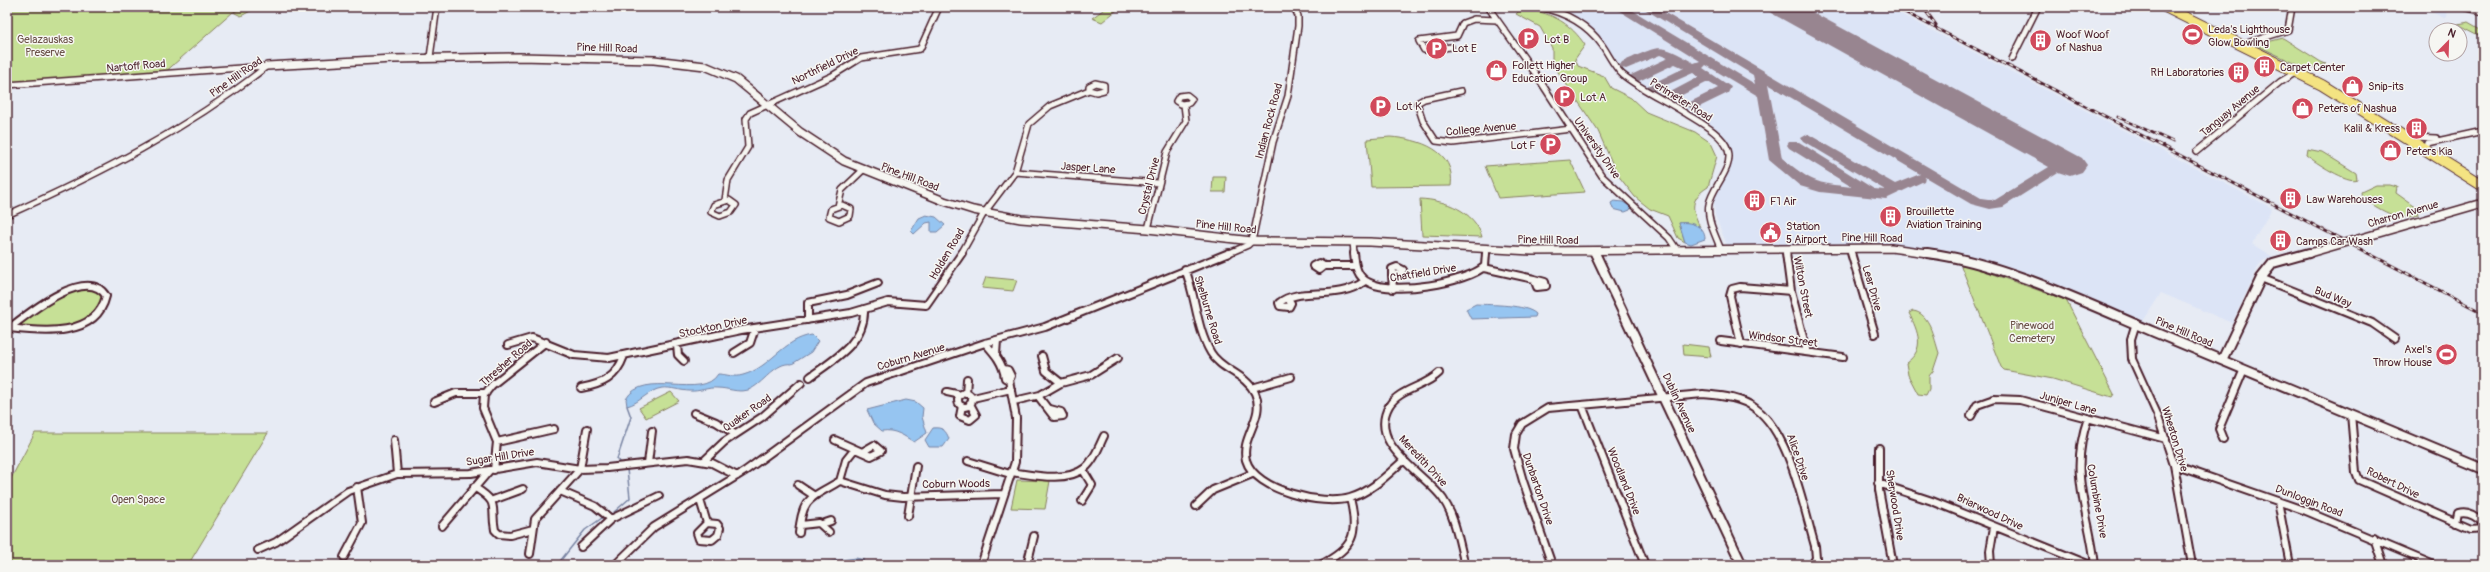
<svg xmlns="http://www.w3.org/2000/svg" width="2490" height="572" font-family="Pangolin,sans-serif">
<rect width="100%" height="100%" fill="#e7ebf4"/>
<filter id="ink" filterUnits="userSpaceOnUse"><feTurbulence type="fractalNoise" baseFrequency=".025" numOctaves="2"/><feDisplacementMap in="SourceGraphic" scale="8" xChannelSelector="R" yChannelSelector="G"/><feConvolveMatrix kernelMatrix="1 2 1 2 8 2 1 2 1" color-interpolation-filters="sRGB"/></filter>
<g filter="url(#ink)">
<path fill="#dce4f6" d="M1549,7H1887L2272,208L2252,244L2273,257L2264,260L2259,265L2232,323L2161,293L2142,323L1984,261L1942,251L1901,245H1727L1715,215L1714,204L1716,193L1733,161L1731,147L1709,126L1626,75L1580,22L1568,14Z
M2422,7H2447L2446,19Z"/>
<path fill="#c6e096" stroke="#888060" d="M7,7H238L234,12L244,7H258L241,16L233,12L163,74L7,85Z
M1107,7L1117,10L1102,22L1092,18Z
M1528,10C1553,13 1571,24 1585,45L1575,59L1578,66L1604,76L1611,88L1631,98L1646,112L1695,132L1711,143L1717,156L1708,187C1690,198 1691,210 1700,227L1687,223H1679L1685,242L1678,238L1668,216L1650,209L1635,197L1617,174L1598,131L1552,63V48L1540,27L1516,14L1519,11Z
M2469,22L2483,30V37L2458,24Z
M2283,38L2321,62L2326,64L2307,69L2256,45Z
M1390,137C1419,139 1456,150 1451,186L1371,187L1367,139Z
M2307,149L2322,152L2356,173L2357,179C2348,184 2315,162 2306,155Z
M1570,160L1585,192L1498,198L1485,166Z
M1213,177H1226L1225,192H1212Z
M2376,185H2390L2397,187L2396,193L2417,208L2418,215C2396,222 2380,209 2362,198L2361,192Z
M1420,199C1445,200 1475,211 1482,237L1422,235Z
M1964,264L2066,300L2114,394L2112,397L2053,379L2004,370L2001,367L1961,266Z
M986,277L1017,280L1013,291L982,288Z
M87,287L105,294L95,314L66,329L10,328L51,298Z
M1913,311C1930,313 1934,338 1939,353L1933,371L1929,376V389L1926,395L1918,394L1908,375L1906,363C1926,349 1918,332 1909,313Z
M1683,344L1709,347L1711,357L1684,355Z
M671,392L679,401L646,418L639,408Z
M35,433H268L188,565H7V486Z
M1017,480L1050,481L1045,509L1011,508Z"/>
<path fill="#96c5f1" stroke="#7883a2" d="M1614,201L1623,202L1631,207L1630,210L1625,212L1613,209L1611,203Z
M926,215L936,217L945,225L937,232H931V222L926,223L914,234L911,231L919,218Z
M1679,223C1690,221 1705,226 1705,239L1691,244L1685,242Z
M1476,304C1491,305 1526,304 1536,314L1535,317L1471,319L1466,309Z
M812,335L818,341L811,352L792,364C775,361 763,385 748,390C737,393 728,388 717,388C708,387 699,392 690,391C681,391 671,387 662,388C648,390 640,403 627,406L626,399C644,368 702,401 718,374C726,374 734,378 743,375C770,368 783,339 812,335Z
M906,400L916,402L923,408L922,417L927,433L914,442C904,436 895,429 882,431L873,423L867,410Z
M933,428C942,427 946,430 949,439L943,447H929L925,440Z
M856,558L865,560L859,565H804Z"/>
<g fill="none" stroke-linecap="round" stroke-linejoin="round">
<path stroke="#7883a2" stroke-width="1.5" d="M620,463L617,459L631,417L627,406
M613,513L630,498L627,469
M565,565L561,560L585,530L602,518"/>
<path fill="#988590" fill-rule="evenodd" d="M1613,7H1627L1755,84L1753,75L1641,7H1655L1981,198L1995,200L2049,167L2050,162L2040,152L2042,149H2052L2062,158L2063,169L2003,207L1990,209L1971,204L1925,177L1924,181L1886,199L1820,192L1800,186L1769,160L1758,96L1706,65L1703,68L1731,87L1728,93L1693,110L1687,106L1688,103L1718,88L1708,82L1672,100H1662L1661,97L1699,77L1693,73L1655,90H1647L1645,87L1684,68L1675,64L1639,81H1631L1629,78L1631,75L1668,58L1660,55L1626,69L1622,68L1620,65L1622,62C1660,46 1657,41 1694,63L1700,61ZM1768,84L1920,174L1895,184L1808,134L1801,138L1803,141L1885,190L1874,189L1799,142H1789L1787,145L1789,148L1852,187C1814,183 1812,182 1782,158Z"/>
<path fill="#988590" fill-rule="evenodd" d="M1766,7H1803L2082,158L2087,165L2082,172L2070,176L2058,172L1771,13Z"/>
<defs>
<path id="minor-far1" d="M1488,7L1535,73L1602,176L1669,238L1677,250
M1539,7C1564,12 1587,24 1602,45C1609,55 1614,67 1623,75C1642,90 1665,100 1685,113C1699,122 1723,134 1728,150C1734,168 1712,187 1709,204C1706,219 1716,236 1721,250
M2464,7L2483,12
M2247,43L2288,30L2292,7
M1451,47L1424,50L1419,41L1457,36L1463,23L1474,19L1497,20
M430,57L437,7
M2012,59L2038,7
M1095,83L1104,85V90L1096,92L1089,90V86Z
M7,85L267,66
M1461,91L1424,99L1417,103L1423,121L1436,141L1453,143L1571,129
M1187,95L1192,99L1189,103L1181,104L1176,101L1179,96Z
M2413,137L2436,138
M2427,146L2428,143L2483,131
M2196,152L2280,82L2298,71
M1015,172L1159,183
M725,200L728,180L748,147L746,119L750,113L832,76L861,58L920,49L939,7
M729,200L736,205L731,212L720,216L711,212L714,205Z
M842,205L851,209L850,216L839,221L829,217L831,209Z
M838,206L842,190L863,170
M7,215C99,174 188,129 267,66
M1148,229L1167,152L1186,121L1184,105
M1353,241L1354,254
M1850,248L1852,254
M1786,249L1787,254
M961,254L984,213L1015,172L1029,124L1050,106L1089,90
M1227,254L1248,245L1252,241L1273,142L1288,96L1298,26V16L1294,7
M1486,254V249"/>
<path id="minor" d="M1354,253C1355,265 1357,278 1370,283C1394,295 1466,283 1485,266L1486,253
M1786,253L1791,291L1807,352
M1851,253L1875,334
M1319,263L1324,266L1319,270L1313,266Z
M1324,266H1356
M1397,267L1403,270L1400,274L1392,275V269Z
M1484,268L1534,279
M1185,269C1196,296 1196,328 1211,353C1221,370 1246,374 1255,393C1266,417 1240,437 1246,460C1255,491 1323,506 1350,498C1371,492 1388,474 1404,460
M1392,275L1393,289
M2261,278L2372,323L2395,339
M1534,279L1545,282L1546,286L1537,287Z
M1288,299L1291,303L1289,307L1280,306L1279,303C1300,286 1336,302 1365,281
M808,320V303L847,295L878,283
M2136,323L2131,339L2132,359L2157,414L2174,465L2192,565
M7,330C25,316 87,264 106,296C96,338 42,332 10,328
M1721,341L1843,357
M985,343C995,354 1003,363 1005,378L1009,380
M1741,344L1730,296L1732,289L1740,287L1791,291
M508,345L532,338L574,355L609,358L741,330L851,313L888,302L926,305L962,253
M677,345L678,355L684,361
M734,353L750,343L755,328
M996,355L997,340
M1042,356L1046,371L1061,383
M1439,373C1425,387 1399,389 1389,406C1367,445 1425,473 1443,499C1456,518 1459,543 1465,565
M810,377C833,360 866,342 864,309
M581,388C603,384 616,378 624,356
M1252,388L1291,377
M947,392L961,395
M958 400a7 7 0 1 1 14 0a7 7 0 1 1-14 0Z
M966,394L967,379
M1038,396L1054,417L1063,416L1061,412L1050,409
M973,398L1011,389
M1014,401L1040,395L1061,383L1091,375L1118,358
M434,402L456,393H486
M1582,405L1645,565
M962,406L960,416L970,420L976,415L970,404
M694,413L716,422L735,434
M2351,414L2356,472L2359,480L2471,529L2483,528
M1971,416L1977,405L1994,399L2020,400L2166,439
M2088,418C2068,475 2089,510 2095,565
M2223,439L2219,429L2244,369
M394,440L397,474
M835,440L871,456L881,451L874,445L862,452
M497,442L554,429
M1879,448V490L1893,565
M705,460L724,442L762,417L801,383
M968,461L1010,474
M648,463L652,431
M2174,465L2306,511L2434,565
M494,470L497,442L483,408L484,395L492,385L546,342
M1011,472C1033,475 1066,483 1085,468C1094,461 1099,446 1104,436
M840,481L885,495L903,497L1003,494
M1878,483L1932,501L2090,565
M798,485L813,495
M474,487C501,504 490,505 495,530L499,534L510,535L533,529
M560,491L595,506L611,519
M493,500L523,489
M700,500L707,523
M1082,501L1092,485L1083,470
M2278,501L2290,565
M1196,506L1213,490L1252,474
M908,516L916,466
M707,523L717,524L720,528L718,535L712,540L699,539L697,533Z
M2456,523L2458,513C2468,510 2476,515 2483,522
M822,524L831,521
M801,525L819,523L829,532
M442,526L489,471
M799,533C802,497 811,498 840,481L846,460L854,450
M2374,538L2383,565
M581,547L611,519L659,496
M258,550L276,542L348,491L397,474L471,473L537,462L580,469L607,468L688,459L712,463L737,476
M530,554L535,519L580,469L587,429
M344,557L362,523L357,487
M615,565L654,527L745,471L866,383L985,343L1045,327L1229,253
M981,565L1015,462L1016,418L1009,380L1011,376L1008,370L1004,369
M1027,565L1034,536
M1320,565C1354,548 1359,534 1350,498
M1552,565L1523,481L1514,449L1516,434L1522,424L1548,408L1703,394C1721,396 1740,397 1755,408C1790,433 1803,506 1815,546L1816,558L1812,565
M1991,565L1990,551L1994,527"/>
<path id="tertiary-far1" d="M267,66L393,59L519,57L654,60L705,66L736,79L800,132L844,161L944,201L973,210L1021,219L1148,229L1252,241L1370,242L1532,251L1891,248L1935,254
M1594,251L1595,254
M2306,254L2483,203"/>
<path id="tertiary" d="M1595,253L1742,565
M1927,253C2000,262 2086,303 2154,332C2264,378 2373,423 2483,469
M2222,360L2261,278L2273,263L2309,253"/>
<path id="trunk" d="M2165,7L2322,85L2483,186"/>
</defs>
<use href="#minor-far1" stroke="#4a1f2b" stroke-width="8"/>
<use href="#minor" stroke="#4a1f2b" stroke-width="10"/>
<use href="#tertiary-far1" stroke="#4a1f2b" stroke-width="10"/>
<use href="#tertiary" stroke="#4a1f2b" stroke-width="12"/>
<use href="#trunk" stroke="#4a1f2b" stroke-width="12"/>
<use href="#minor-far1" stroke="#f6f6f2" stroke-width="5"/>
<use href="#minor" stroke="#f6f6f2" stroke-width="6"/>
<use href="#tertiary-far1" stroke="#f6f6f2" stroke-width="7"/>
<use href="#tertiary" stroke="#f6f6f2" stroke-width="8"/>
<use href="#trunk" stroke="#f4e382" stroke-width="10"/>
<defs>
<path id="rail" d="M1895,7L2483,313
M1923,7L1936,25
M2118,117L2173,142"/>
</defs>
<use href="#rail" stroke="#4a1f2b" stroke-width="3"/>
<use href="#rail" stroke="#f6f6f2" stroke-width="1.5" stroke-dasharray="4" stroke-linecap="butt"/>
</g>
</g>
<defs>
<symbol id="stadium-disc" viewBox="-11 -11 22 22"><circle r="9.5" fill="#d1495b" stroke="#f6f6f2"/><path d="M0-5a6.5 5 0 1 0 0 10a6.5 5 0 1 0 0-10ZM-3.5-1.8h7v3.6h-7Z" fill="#fff"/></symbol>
<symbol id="parking-disc" viewBox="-11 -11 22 22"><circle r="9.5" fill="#d1495b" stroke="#f6f6f2"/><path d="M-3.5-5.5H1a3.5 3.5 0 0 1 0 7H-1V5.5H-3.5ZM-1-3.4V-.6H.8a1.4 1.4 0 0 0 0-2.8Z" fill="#fff"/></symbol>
<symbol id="building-disc" viewBox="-11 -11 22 22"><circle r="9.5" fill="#d1495b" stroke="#f6f6f2"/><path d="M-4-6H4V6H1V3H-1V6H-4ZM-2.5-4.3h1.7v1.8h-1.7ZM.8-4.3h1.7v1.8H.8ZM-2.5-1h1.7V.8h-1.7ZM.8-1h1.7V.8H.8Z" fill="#fff"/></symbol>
<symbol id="shop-disc" viewBox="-11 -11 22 22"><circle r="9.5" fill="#d1495b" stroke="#f6f6f2"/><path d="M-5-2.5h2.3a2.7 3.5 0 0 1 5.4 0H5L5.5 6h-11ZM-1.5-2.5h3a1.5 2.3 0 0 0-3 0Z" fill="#fff"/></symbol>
<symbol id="civic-disc" viewBox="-11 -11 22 22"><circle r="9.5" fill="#d1495b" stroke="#f6f6f2"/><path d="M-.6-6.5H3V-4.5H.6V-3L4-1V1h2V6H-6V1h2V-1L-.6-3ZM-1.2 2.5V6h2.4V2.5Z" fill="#fff"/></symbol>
</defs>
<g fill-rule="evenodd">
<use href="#stadium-disc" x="2180" y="22" width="25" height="25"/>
<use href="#parking-disc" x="1516" y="26" width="25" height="25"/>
<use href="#building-disc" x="2028" y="28" width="25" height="25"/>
<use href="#parking-disc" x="1424" y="36" width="25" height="25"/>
<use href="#building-disc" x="2252" y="54" width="25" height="25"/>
<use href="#shop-disc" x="1484" y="58" width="25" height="25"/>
<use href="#building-disc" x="2226" y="60" width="25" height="25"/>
<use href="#shop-disc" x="2340" y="74" width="25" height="25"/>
<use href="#parking-disc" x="1552" y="84" width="25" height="25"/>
<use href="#parking-disc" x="1368" y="94" width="25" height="25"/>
<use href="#shop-disc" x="2290" y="96" width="25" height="25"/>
<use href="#building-disc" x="2404" y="116" width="25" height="25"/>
<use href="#parking-disc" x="1538" y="132" width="25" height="25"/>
<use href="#shop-disc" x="2378" y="138" width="25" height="25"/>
<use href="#building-disc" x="2278" y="186" width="25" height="25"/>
<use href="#building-disc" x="1742" y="188" width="25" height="25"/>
<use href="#building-disc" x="1878" y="204" width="25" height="25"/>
<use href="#civic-disc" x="1758" y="220" width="25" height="25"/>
<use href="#building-disc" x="2268" y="228" width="25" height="25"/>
<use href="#stadium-disc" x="2434" y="342" width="25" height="25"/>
</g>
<g text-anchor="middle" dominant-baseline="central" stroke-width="3" stroke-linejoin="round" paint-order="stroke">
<g font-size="11" fill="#4a1f2b" stroke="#f6f6f2" text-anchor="start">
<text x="2208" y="29">Leda's Lighthouse<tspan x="2208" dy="13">Glow Bowling</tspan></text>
<text x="2056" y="34">Woof Woof<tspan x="2056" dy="13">of Nashua</tspan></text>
<text x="1544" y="39">Lot B</text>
<text x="1452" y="48">Lot E</text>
<text x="1512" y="65">Follett Higher<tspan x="1512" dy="13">Education Group</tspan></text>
<text x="2280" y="67">Carpet Center</text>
<text x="2224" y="72" text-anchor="end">RH Laboratories</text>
<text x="2368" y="86">Snip-its</text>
<text x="1580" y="97">Lot A</text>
<text x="1396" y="106">Lot K</text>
<text x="2318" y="108">Peters of Nashua</text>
<text x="2400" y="128" text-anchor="end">Kalil &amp; Kress</text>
<text x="1536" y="145" text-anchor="end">Lot F</text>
<text x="2406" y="151">Peters Kia</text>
<text x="2306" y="199">Law Warehouses</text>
<text x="1770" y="201">F1 Air</text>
<text x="1906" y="211">Brouillette<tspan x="1906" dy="13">Aviation Training</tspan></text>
<text x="1786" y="226">Station<tspan x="1786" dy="13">5 Airport</tspan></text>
<text x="2296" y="241">Camps Car Wash</text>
<text x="2432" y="349" text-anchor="end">Axel's<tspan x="2432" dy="13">Throw House</tspan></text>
</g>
<g font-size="11" fill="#694f46" stroke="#f6f6f2">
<text x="45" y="39">Gelazauskas<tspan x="45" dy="13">Preserve</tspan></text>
<text x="2032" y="325">Pinewood<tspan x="2032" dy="13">Cemetery</tspan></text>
<text x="138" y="499">Open Space</text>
</g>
<g font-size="11" fill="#4a1f2b" stroke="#f6f6f2">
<text transform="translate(607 48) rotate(2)">Pine Hill Road</text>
<text transform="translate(136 66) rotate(-5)">Nartoff Road</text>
<text transform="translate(825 66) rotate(-26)">Northfield Drive</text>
<text transform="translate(236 77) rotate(-35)">Pine Hill Road</text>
<text transform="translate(1681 100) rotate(32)">Perimeter Road</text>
<text transform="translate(2230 111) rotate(-40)">Tanguay Avenue</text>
<text transform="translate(1269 121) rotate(-75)">Indian Rock Road</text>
<text transform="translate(1481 129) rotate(-5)">College Avenue</text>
<text transform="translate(1597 148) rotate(55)">University Drive</text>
<text transform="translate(1088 168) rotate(4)">Jasper Lane</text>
<text transform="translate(910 177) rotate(21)">Pine Hill Road</text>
<text transform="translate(1149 186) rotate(-76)">Crystal Drive</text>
<text transform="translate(2403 214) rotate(-16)">Charron Avenue</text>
<text transform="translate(1226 227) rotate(6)">Pine Hill Road</text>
<text transform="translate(1872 238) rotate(1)">Pine Hill Road</text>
<text transform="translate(1548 240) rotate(1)">Pine Hill Road</text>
<text transform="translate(947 254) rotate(-59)">Holden Road</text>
<text transform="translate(1423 273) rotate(-9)">Chatfield Drive</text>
<text transform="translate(1803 287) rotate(79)">Wilton Street</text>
<text transform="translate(1872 288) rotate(74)">Lear Drive</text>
<text transform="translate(2333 297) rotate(22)">Bud Way</text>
<text transform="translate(1208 310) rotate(73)">Shelburne Road</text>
<text transform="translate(713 327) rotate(-12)">Stockton Drive</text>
<text transform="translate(2184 332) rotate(23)">Pine Hill Road</text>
<text transform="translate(1783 339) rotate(7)">Windsor Street</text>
<text transform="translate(911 357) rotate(-17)">Coburn Avenue</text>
<text transform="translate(506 363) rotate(-41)">Thresher Road</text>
<text transform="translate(1679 403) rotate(65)">Dublin Avenue</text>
<text transform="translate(2068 403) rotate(16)">Juniper Lane</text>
<text transform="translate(747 413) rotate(-35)">Quaker Road</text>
<text transform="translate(2175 439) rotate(73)">Wheaton Drive</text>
<text transform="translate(500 457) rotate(-9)">Sugar Hill Drive</text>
<text transform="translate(1798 457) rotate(71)">Alice Drive</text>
<text transform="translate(1423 461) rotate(47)">Meredith Drive</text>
<text transform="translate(1624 481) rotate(68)">Woodland Drive</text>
<text transform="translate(2393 483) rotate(26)">Robert Drive</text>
<text transform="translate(956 484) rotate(-1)">Coburn Woods</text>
<text transform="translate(1538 489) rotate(71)">Dunbarton Drive</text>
<text transform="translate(2097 501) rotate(80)">Columbine Drive</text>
<text transform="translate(2309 501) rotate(21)">Dunloggin Road</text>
<text transform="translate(1895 505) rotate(81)">Sherwood Drive</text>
<text transform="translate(1990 512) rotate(25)">Briarwood Drive</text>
</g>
</g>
<rect width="2490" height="572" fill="none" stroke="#f6f6f2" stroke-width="24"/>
<rect x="12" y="12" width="2466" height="548" fill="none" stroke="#4a1f2b" stroke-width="1.5" filter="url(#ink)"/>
<g transform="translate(2448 42) rotate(23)"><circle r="19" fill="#f6f6f2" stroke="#b1a0a2"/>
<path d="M0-3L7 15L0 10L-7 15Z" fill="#d1495b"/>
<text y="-6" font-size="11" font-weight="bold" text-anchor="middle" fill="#4a1f2b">N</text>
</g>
</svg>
